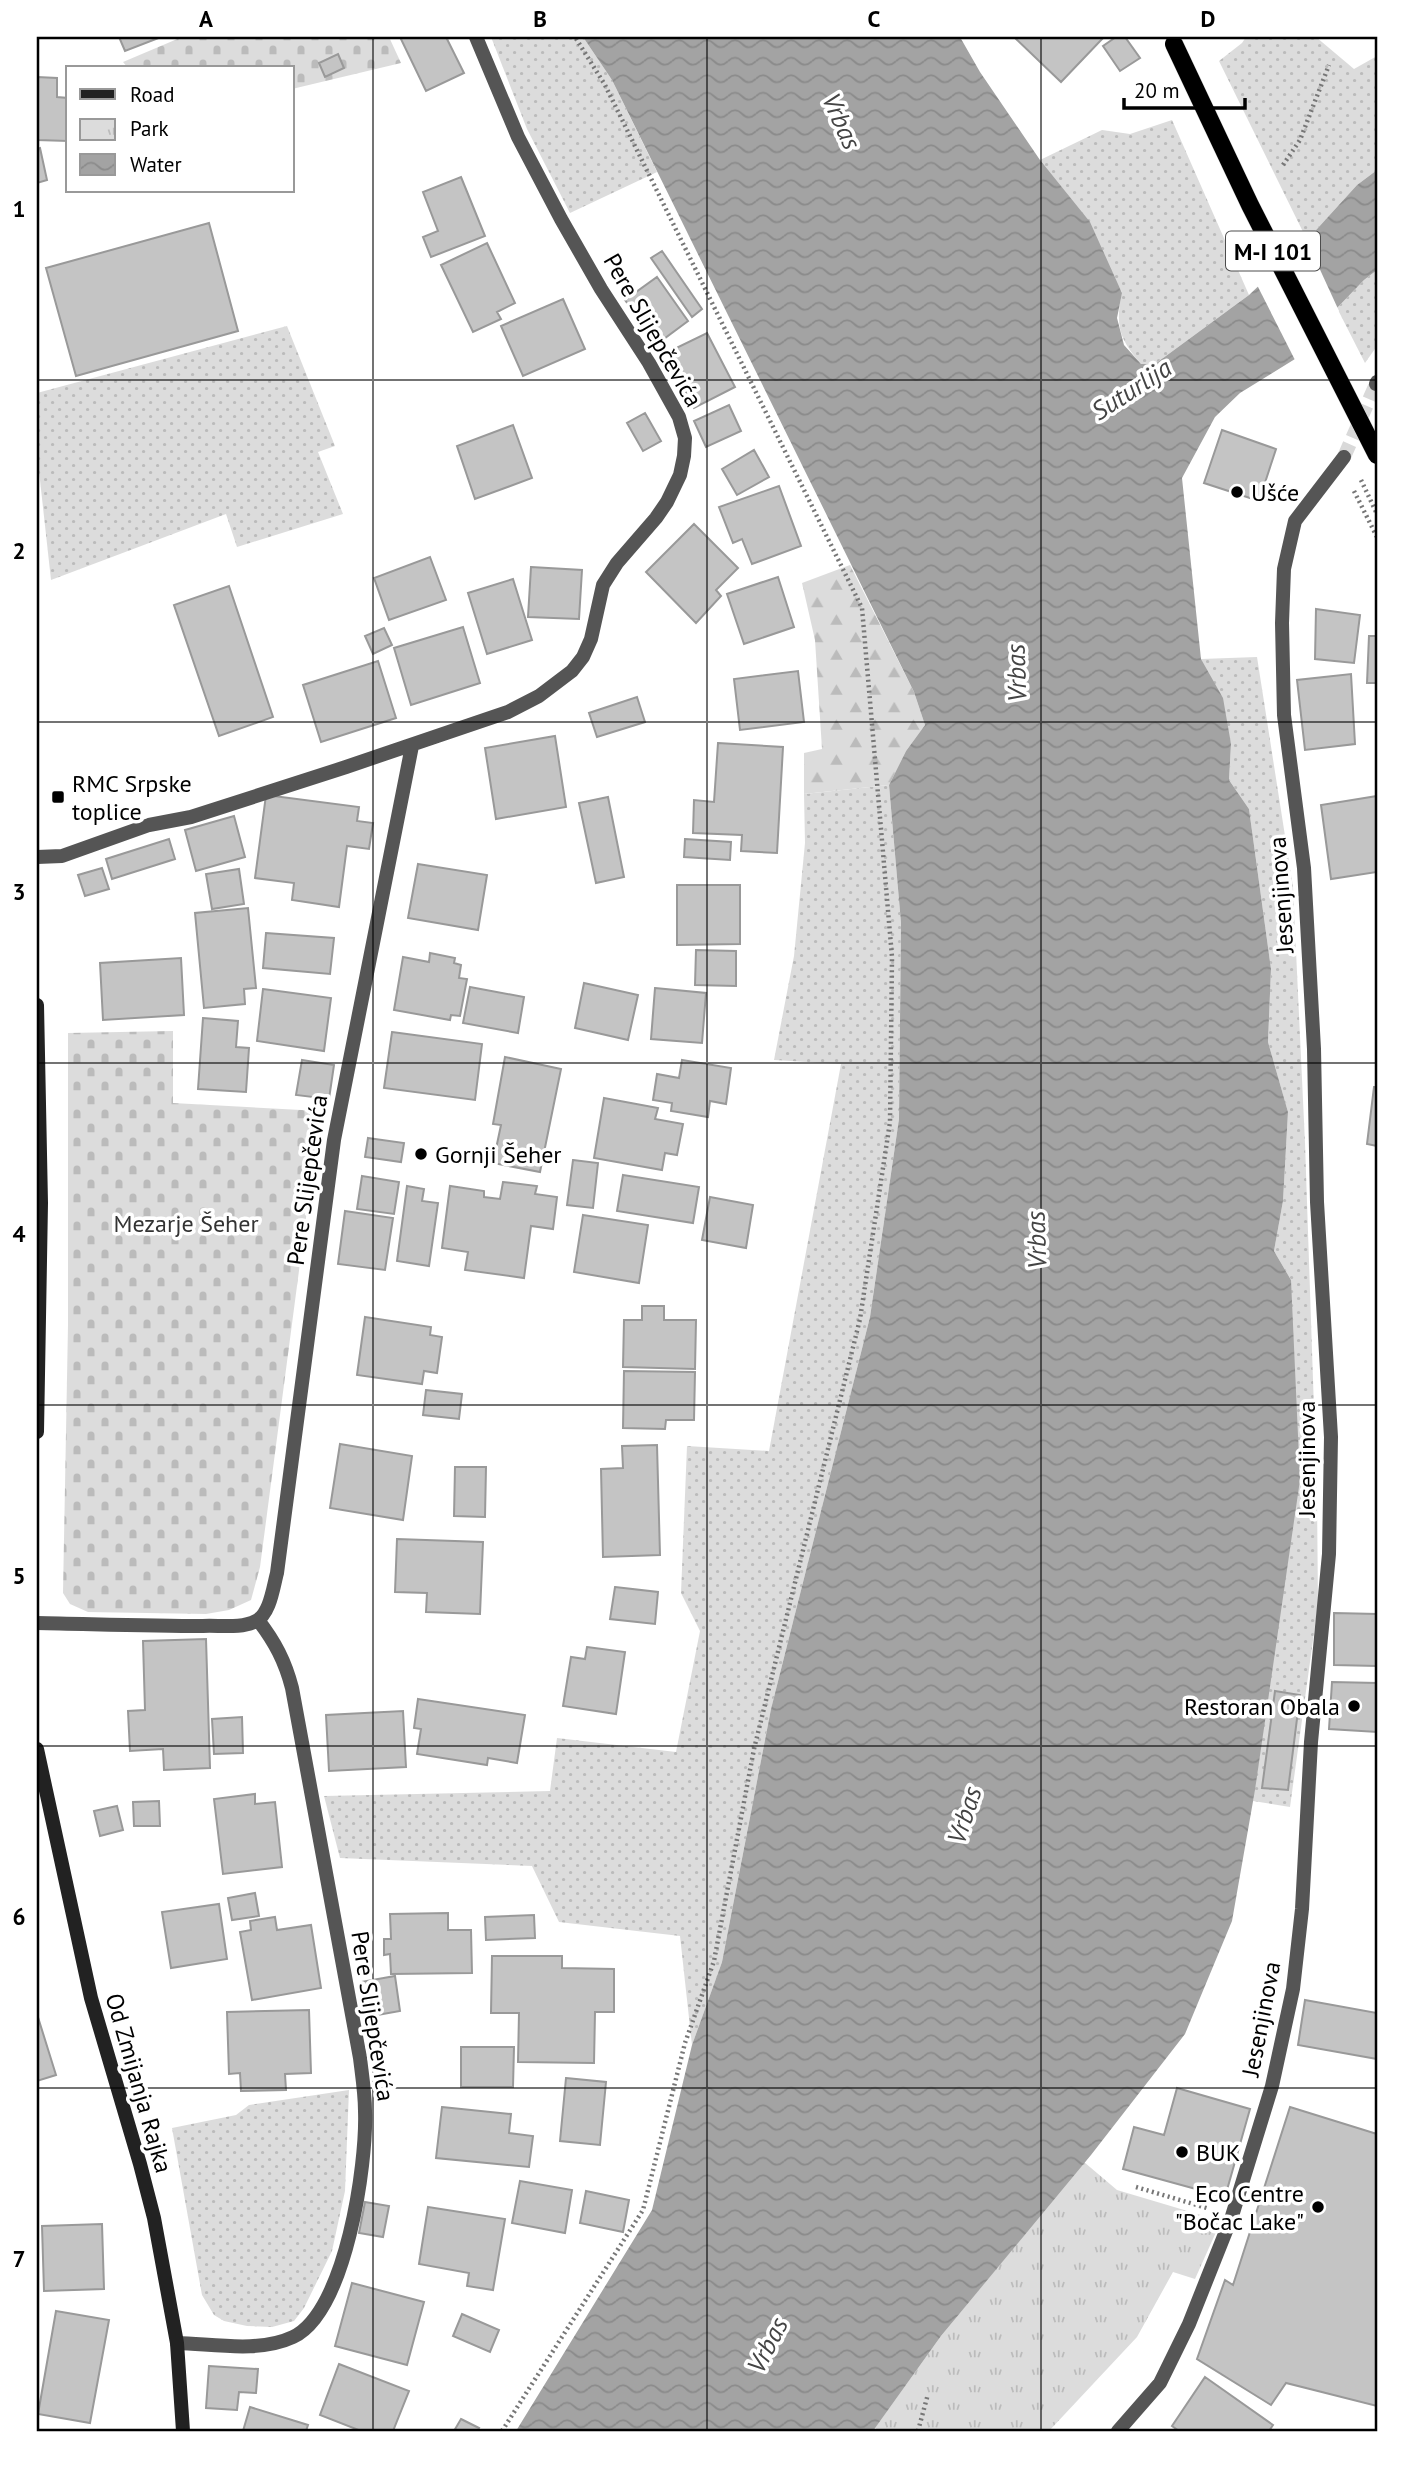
<svg xmlns="http://www.w3.org/2000/svg" width="1414" height="2468" font-family="'PT Sans',sans-serif">
<defs>
<pattern id="grass-dots" width="8" height="8" patternUnits="userSpaceOnUse" patternTransform="scale(1.75)"><rect width="8" height="8" fill="#dcdcdc"/><path d="M2 2h.1M6 6h.1" fill="none" stroke="#bbb" stroke-width="1.8" stroke-linecap="round"/></pattern>
<pattern id="forest-firs" width="22" height="20" patternUnits="userSpaceOnUse" patternTransform="scale(1.75)"><rect width="22" height="20" fill="#dcdcdc"/><path d="M5 1l3.5 6h-7zM16 11l3.5 6h-7z" fill="#bbb"/></pattern>
<pattern id="cemetery-stones" width="16" height="16" patternUnits="userSpaceOnUse" patternTransform="scale(1.75)"><rect width="16" height="16" fill="#dcdcdc"/><path d="M2 7V4a2 2 0 0 1 4 0v3zM10 15v-3a2 2 0 0 1 4 0v3z" fill="#bbb"/></pattern>
<pattern id="park-tufts" width="24" height="20" patternUnits="userSpaceOnUse" patternTransform="scale(1.75)"><rect width="24" height="20" fill="#dcdcdc"/><path d="M3 7l-1-3M5 7V3M7 7l1-3M15 17l-1-3M17 17v-4M19 17l1-3" fill="none" stroke="#bbb"/></pattern>
<pattern id="water-waves" width="16" height="10" patternUnits="userSpaceOnUse" patternTransform="scale(1.75)"><rect width="16" height="10" fill="#a3a3a3"/><path d="M0 5q4-4 8 0t8 0" fill="none" stroke="#8b8b8b"/></pattern>
</defs>
<rect width="100%" height="100%" fill="#fff"/>
<path fill="url(#grass-dots)" d="M491,37H583L612,80L657,172L570,213L527,129Z
M1246,37H1316L1354,69L1377,56V170L1357,185L1307,240L1219,61L1242,43Z
M1172,120L1249,295L1155,364H1141C1119,339 1115,325 1122,292L1040,160L1102,130L1130,134Z
M1377,270V346L1365,363L1337,308L1364,280Z
M287,326L335,446L318,452L343,514L237,547L226,514L51,580L37,453V393Z
M1257,657L1293,887L1305,1143L1317,1498L1318,1604L1290,1807L1253,1801L1272,1667L1291,1280L1274,1251L1283,1201L1288,1112L1268,1042L1271,969L1249,809L1229,780L1231,744L1201,659Z
M889,785L901,923L899,1119L870,1317L771,1709L722,1962L692,2045L680,1936L559,1922L532,1866L340,1858L324,1796L550,1791L557,1738L676,1752L700,1631L681,1593L687,1446L769,1451L841,1064L774,1060L794,956L805,843L804,794Z
M349,2090L345,2191L332,2251L304,2308L294,2321L272,2327L247,2326L224,2321L214,2315L202,2295L172,2128L236,2115L249,2105Z"/>
<path fill="url(#forest-firs)" d="M850,565L914,692L925,725L906,751L889,785L804,794V753L822,749L815,640L802,583Z"/>
<path fill="url(#cemetery-stones)" d="M182,37H389L401,63L292,89V68H128L123,62Z
M173,1031V1103L320,1111L260,1567L251,1600L229,1610L206,1614L88,1612L70,1604L63,1593L68,1325V1033Z"/>
<path fill="url(#park-tufts)" d="M1084,2162L1117,2190L1221,2221L1195,2279L1173,2272L1137,2337L1049,2431H880L875,2428L941,2336Z"/>
<path fill="url(#water-waves)" d="M583,37H960L980,72L1040,160L1090,222L1122,293L1117,318L1124,345L1141,364H1155L1249,295L1307,240L1357,185L1377,170V270L1364,280L1337,308L1295,359L1240,393L1215,417L1182,478L1201,659L1223,698L1231,744L1229,780L1249,809L1271,969L1268,1042L1288,1112L1283,1201L1274,1251L1291,1280L1300,1480L1255,1790L1232,1921L1185,2034L1091,2155L941,2336L873,2431H516L652,2210L692,2045L722,1962L771,1709L870,1317L899,1119L901,923L889,785L906,751L925,725L914,692L612,80Z"/>
<path fill="#fff" d="M1305,237L1339,311L1296,362L1256,283Z"/>
<path fill="#c4c4c4" stroke="#999" stroke-width="2" d="M119,37H161L125,51Z
M400,37H452L447,39L464,73L426,91Z
M1014,37H1104L1061,82Z
M1116,37H1125L1140,58L1120,71L1103,46Z
M338,54L344,68L325,77L319,63Z
M37,77L57,78V97L68,98V141L37,140Z
M40,148L47,180L37,183V149Z
M461,177L485,236L431,257L423,237L438,231L423,192Z
M209,223L238,331L76,376L46,268Z
M487,243L515,303L497,312L501,319L473,332L441,265Z
M662,251L702,309L692,317L651,258Z
M657,277L688,321L657,344L625,300Z
M563,299L585,349L523,376L501,326Z
M707,333L735,387L694,408L666,353Z
M729,405L741,431L706,447L694,421Z
M645,413L661,441L643,451L627,423Z
M513,425L532,478L475,499L457,446Z
M1222,430L1276,449L1259,501L1204,483Z
M754,450L769,477L737,495L722,469Z
M779,486L801,546L752,564L742,539L733,543L719,507Z
M694,524L738,568L716,590L721,596L696,623L646,572Z
M430,557L446,600L389,620L374,578Z
M531,567L582,570L579,619L528,617Z
M778,577L794,627L744,644L727,594Z
M513,579L532,640L487,654L468,593Z
M229,586L273,717L219,736L174,605Z
M1316,609L1360,615L1354,663L1315,659Z
M463,627L480,683L411,705L394,648Z
M384,628L392,645L373,654L365,636Z
M1369,636H1377V683H1367Z
M378,661L396,718L321,742L303,685Z
M798,671L804,722L740,730L734,679Z
M1351,674L1355,744L1305,750L1297,680Z
M637,697L645,722L597,737L589,713Z
M555,736L566,807L496,819L485,748Z
M718,743L783,747L777,853L741,851L742,835L693,833L694,800L714,802Z
M266,795L359,807L357,821L373,823L369,849L347,846L339,907L292,900L294,883L255,878Z
M1377,796V872L1331,879L1321,805Z
M608,797L624,877L596,883L579,803Z
M234,816L245,857L196,871L185,830Z
M169,839L175,859L112,879L106,859Z
M685,839L731,842L730,860L684,857Z
M418,864L487,875L478,930L408,918Z
M102,868L109,889L85,896L78,875Z
M239,869L244,904L212,909L206,874Z
M677,885H740V944L677,945Z
M248,908L256,988L244,989L245,1004L204,1008L195,913Z
M266,933L334,938L330,974L263,968Z
M696,950L736,951V986L695,985Z
M430,953L455,958L454,963L461,965L459,978L467,979L460,1016L451,1015L450,1020L394,1010L403,957L429,962Z
M181,958L184,1015L103,1020L100,963Z
M584,983L638,995L628,1040L575,1028Z
M470,987L524,997L518,1033L463,1023Z
M655,988L706,993L702,1043L651,1039Z
M263,989L331,998L324,1051L257,1041Z
M203,1018L238,1021L236,1047L249,1048L246,1092L198,1089Z
M392,1032L482,1044L475,1100L384,1088Z
M505,1057L561,1069L540,1172L493,1163L501,1125L493,1124Z
M302,1060L334,1065L329,1099L296,1095Z
M682,1060L731,1068L726,1104L710,1101L708,1117L671,1111L672,1103L653,1100L657,1074L679,1078Z
M1374,1087H1377V1146L1367,1144Z
M604,1098L658,1108L655,1119L683,1124L677,1155L665,1153L662,1170L594,1158Z
M368,1138L404,1143L401,1162L365,1157Z
M573,1160L598,1163L593,1208L567,1205Z
M623,1175L699,1187L693,1223L617,1211Z
M362,1176L399,1182L394,1214L357,1209Z
M503,1182L537,1186L535,1194L557,1197L553,1229L531,1226L524,1278L465,1270L468,1252L442,1248L450,1186L484,1191V1197L500,1199Z
M407,1186L424,1189L422,1201L438,1203L429,1266L397,1261Z
M710,1197L753,1205L746,1248L702,1240Z
M345,1211L393,1218L385,1270L338,1264Z
M583,1215L648,1225L639,1283L574,1272Z
M642,1306H664V1320H696L695,1369L623,1367L624,1320H642Z
M365,1317L431,1327L430,1335L442,1337L437,1373L424,1371L422,1384L357,1375Z
M624,1371L695,1372L694,1420H666L665,1429L623,1428Z
M426,1390L462,1394L459,1419L423,1415Z
M340,1444L412,1456L403,1520L330,1508Z
M657,1445L660,1555L603,1557L601,1469L623,1468L622,1446Z
M455,1467H486L485,1517L454,1516Z
M397,1539L483,1542L480,1614L426,1612L427,1593L395,1592Z
M615,1587L658,1592L655,1624L610,1619Z
M1334,1613L1377,1614V1666L1334,1665Z
M206,1639L210,1768L164,1770L163,1749L130,1751L128,1711L145,1710L143,1641Z
M587,1647L625,1652L616,1714L563,1706L571,1657L585,1659Z
M1332,1682L1377,1683V1732L1329,1729Z
M1275,1691L1300,1695L1288,1790L1262,1788Z
M418,1699L525,1715L517,1763L488,1758L487,1765L417,1754L421,1729L414,1728Z
M403,1711L406,1767L329,1771L326,1715Z
M242,1717L243,1753L214,1754L212,1719Z
M255,1794V1804L275,1802L282,1867L223,1874L214,1799Z
M159,1801L160,1826H134L133,1802Z
M117,1806L123,1830L100,1836L94,1811Z
M255,1893L259,1916L232,1920L228,1898Z
M219,1904L227,1959L171,1968L162,1912Z
M448,1913V1930H471L472,1973L391,1974L390,1954L384,1955V1939H391L390,1914Z
M534,1915L535,1938L486,1940L485,1917Z
M275,1917L277,1930L311,1925L321,1988L252,2000L240,1932L251,1930L250,1921Z
M492,1956H562V1968L614,1969V2012H595L594,2063L518,2062L519,2013H491Z
M395,1976L400,2011L366,2017L361,1982Z
M1305,2000L1377,2013V2059L1298,2045Z
M309,2010L311,2073L285,2074L286,2090L241,2091L240,2073L229,2074L227,2012Z
M37,2014L56,2075L37,2081Z
M461,2047H514L513,2087H461Z
M566,2078L606,2082L600,2145L560,2141Z
M1177,2088L1250,2109L1225,2197L1123,2169L1134,2127L1164,2135Z
M442,2107L511,2114L509,2133L533,2136L529,2167L436,2158Z
M1290,2107L1377,2134V2406L1286,2383L1271,2405L1197,2359L1225,2280L1233,2285Z
M520,2181L572,2190L565,2233L512,2223Z
M586,2191L629,2200L623,2232L580,2223Z
M365,2202L389,2206L383,2237L359,2233Z
M428,2207L505,2219L493,2290L467,2286L469,2273L419,2264Z
M102,2224L104,2289L44,2291L42,2226Z
M352,2283L424,2302L407,2365L335,2346Z
M56,2311L109,2320L90,2423L38,2414Z
M462,2314L499,2330L490,2352L453,2336Z
M339,2364L409,2391L393,2431H361L320,2415Z
M209,2366L258,2369L256,2393L239,2392L237,2410L206,2408Z
M1205,2377L1273,2425L1269,2431H1179L1172,2426Z
M250,2407L308,2425L306,2431H243Z
M461,2419L479,2428L477,2431H454Z"/>
<g fill="none" stroke-linecap="round" stroke-linejoin="round">
<path stroke="#d9d9d9" stroke-width="14" stroke-dasharray="14 7" stroke-linecap="butt" d="M1344,457L1376,384"/>
<path stroke="#777" stroke-width="4.5" stroke-dasharray="2 3.5" stroke-linecap="butt" d="M1283,165L1300,140L1329,65
M1354,491L1377,537
M1136,2187L1207,2208
M502,2431L643,2210L685,2043L714,1961L754,1749L860,1319L890,1122L892,957L862,608L605,85L575,37
M918,2431L928,2394"/>
<path stroke="#555" stroke-width="14" d="M1376,384L1377,382
M37,857L62,856L149,825L191,817L346,767L508,712L539,696L572,671L583,657L591,639L603,585L617,563L656,518L667,502L680,475L684,456L685,438L679,417L649,363L601,289L561,219L518,137L476,37
M37,1623C92,1624 147,1626 203,1626C219,1625 241,1629 256,1621C270,1614 273,1588 277,1573L334,1140L412,746
M177,2343C214,2344 259,2353 293,2337C346,2312 367,2164 365,2111C365,2093 362,2075 360,2058L292,1688C285,1661 275,1642 258,1620
M1118,2431L1160,2383L1189,2324L1232,2216L1272,2086L1293,1989L1302,1909L1311,1742L1329,1554L1331,1437L1317,1202L1314,1049L1304,868L1284,715L1282,623L1284,569L1295,521L1344,457"/>
<path stroke="#222" stroke-width="14" d="M37,1005L41,1203L37,1432
M37,1749L91,1998L140,2164L154,2218L177,2343L183,2431"/>
<defs>
<path id="primary-bridge" d="M1174,44L1250,205L1377,455"/>
</defs>
<use href="#primary-bridge" stroke="#dbdbdb" stroke-width="19" stroke-linecap="butt"/>
<path stroke="#777" stroke-width="4.5" stroke-dasharray="2 3.5" stroke-linecap="butt" d="M1361,480L1377,514"/>
<use href="#primary-bridge" stroke="#000" stroke-width="18"/>
</g>
<path fill="none" stroke="#000" stroke-width="2" stroke-opacity="0.55" d="M373,37V2431M707,37V2431M1041,37V2431M37,380H1377M37,722H1377M37,1063H1377M37,1405H1377M37,1746H1377M37,2088H1377"/>
<g fill="#000" stroke="#fff" stroke-width="2.5">
<circle cx="1237" cy="492" r="7"/>
<rect x="51" y="790" width="14" height="14" rx="3.5"/>
<circle cx="421" cy="1154" r="7"/>
<circle cx="1354" cy="1706" r="7"/>
<circle cx="1182" cy="2152" r="7"/>
<circle cx="1318" cy="2207" r="7"/>
</g>
<g text-anchor="middle" dominant-baseline="central" stroke-width="7" stroke-linejoin="round" paint-order="stroke">
<rect fill="#fff" stroke="#4c4c4c" stroke-width="2" x="1226" y="231.5" width="94" height="39" rx="5"/>
<g font-size="23" font-weight="bold" fill="#000">
<text x="1273" y="251">M-I 101</text>
</g>
<g font-size="24" fill="#000" stroke="#fff">
<text transform="translate(653 330) rotate(60)">Pere Slijepčevića</text>
<text transform="translate(1281 895) rotate(-94)">Jesenjinova</text>
<text transform="translate(307 1180) rotate(-82)">Pere Slijepčevića</text>
<text transform="translate(1306 1459) rotate(-90)">Jesenjinova</text>
<text transform="translate(373 2016) rotate(81)">Pere Slijepčevića</text>
<text transform="translate(1261 2019) rotate(-79)">Jesenjinova</text>
<text transform="translate(139 2083) rotate(74)">Od Zmijanja Rajka</text>
</g>
<g font-size="24" fill="#000" stroke="#fff" text-anchor="start">
<text x="1251" y="492">Ušće</text>
<text x="72" y="783">RMC Srpske<tspan x="72" dy="28">toplice</tspan></text>
<text x="435" y="1154">Gornji Šeher</text>
<text x="1340" y="1706" text-anchor="end">Restoran Obala</text>
<text x="1196" y="2152">BUK</text>
<text x="1304" y="2193" text-anchor="end">Eco Centre<tspan x="1304" dy="28">"Bočac Lake"</tspan></text>
</g>
<g font-size="24" fill="#333" stroke="#fff">
<text x="186" y="1223">Mezarje Šeher</text>
</g>
<g font-size="26" font-style="italic" fill="#444" stroke="#fff">
<text transform="translate(842 121) rotate(66)">Vrbas</text>
<text transform="translate(1131 389) rotate(-33)">Suturlija</text>
<text transform="translate(1016 673) rotate(-92)">Vrbas</text>
<text transform="translate(1036 1240) rotate(-92)">Vrbas</text>
<text transform="translate(964 1815) rotate(-72)">Vrbas</text>
<text transform="translate(767 2345) rotate(-63)">Vrbas</text>
</g>
</g>
<rect width="1414" height="2468" fill="none" stroke="#ffffff" stroke-width="77"/>
<rect x="66" y="66" width="228" height="126" fill="#ffffff" stroke="#999999" stroke-width="2"/>
<rect x="80" y="89" width="35" height="10" fill="#222222" stroke="#999999" stroke-width="2"/>
<text x="130" y="102" font-size="21" fill="#000000">Road</text>
<rect x="80" y="119" width="35" height="21" fill="url(#park-tufts)" stroke="#999999" stroke-width="2"/>
<text x="130" y="136" font-size="21" fill="#000000">Park</text>
<rect x="80" y="154" width="35" height="21" fill="url(#water-waves)" stroke="#999999" stroke-width="2"/>
<text x="130" y="172" font-size="21" fill="#000000">Water</text>
<path d="M1124 98v10h121v-10" fill="none" stroke="#000000" stroke-width="3.5"/>
<text x="1134" y="98" font-size="21" fill="#000000" stroke="#ffffff" stroke-width="5" paint-order="stroke">20 m</text>
<rect x="38" y="38" width="1338" height="2392" fill="none" stroke="#000" stroke-width="2.5"/>
<g font-size="23" text-anchor="middle" font-weight="bold" fill="#000">
<text x="206" y="27">A</text>
<text x="540" y="27">B</text>
<text x="874" y="27">C</text>
<text x="1208" y="27">D</text>
<text x="19" y="217">1</text>
<text x="19" y="559">2</text>
<text x="19" y="900">3</text>
<text x="19" y="1242">4</text>
<text x="19" y="1584">5</text>
<text x="19" y="1925">6</text>
<text x="19" y="2267">7</text>
</g>
</svg>
